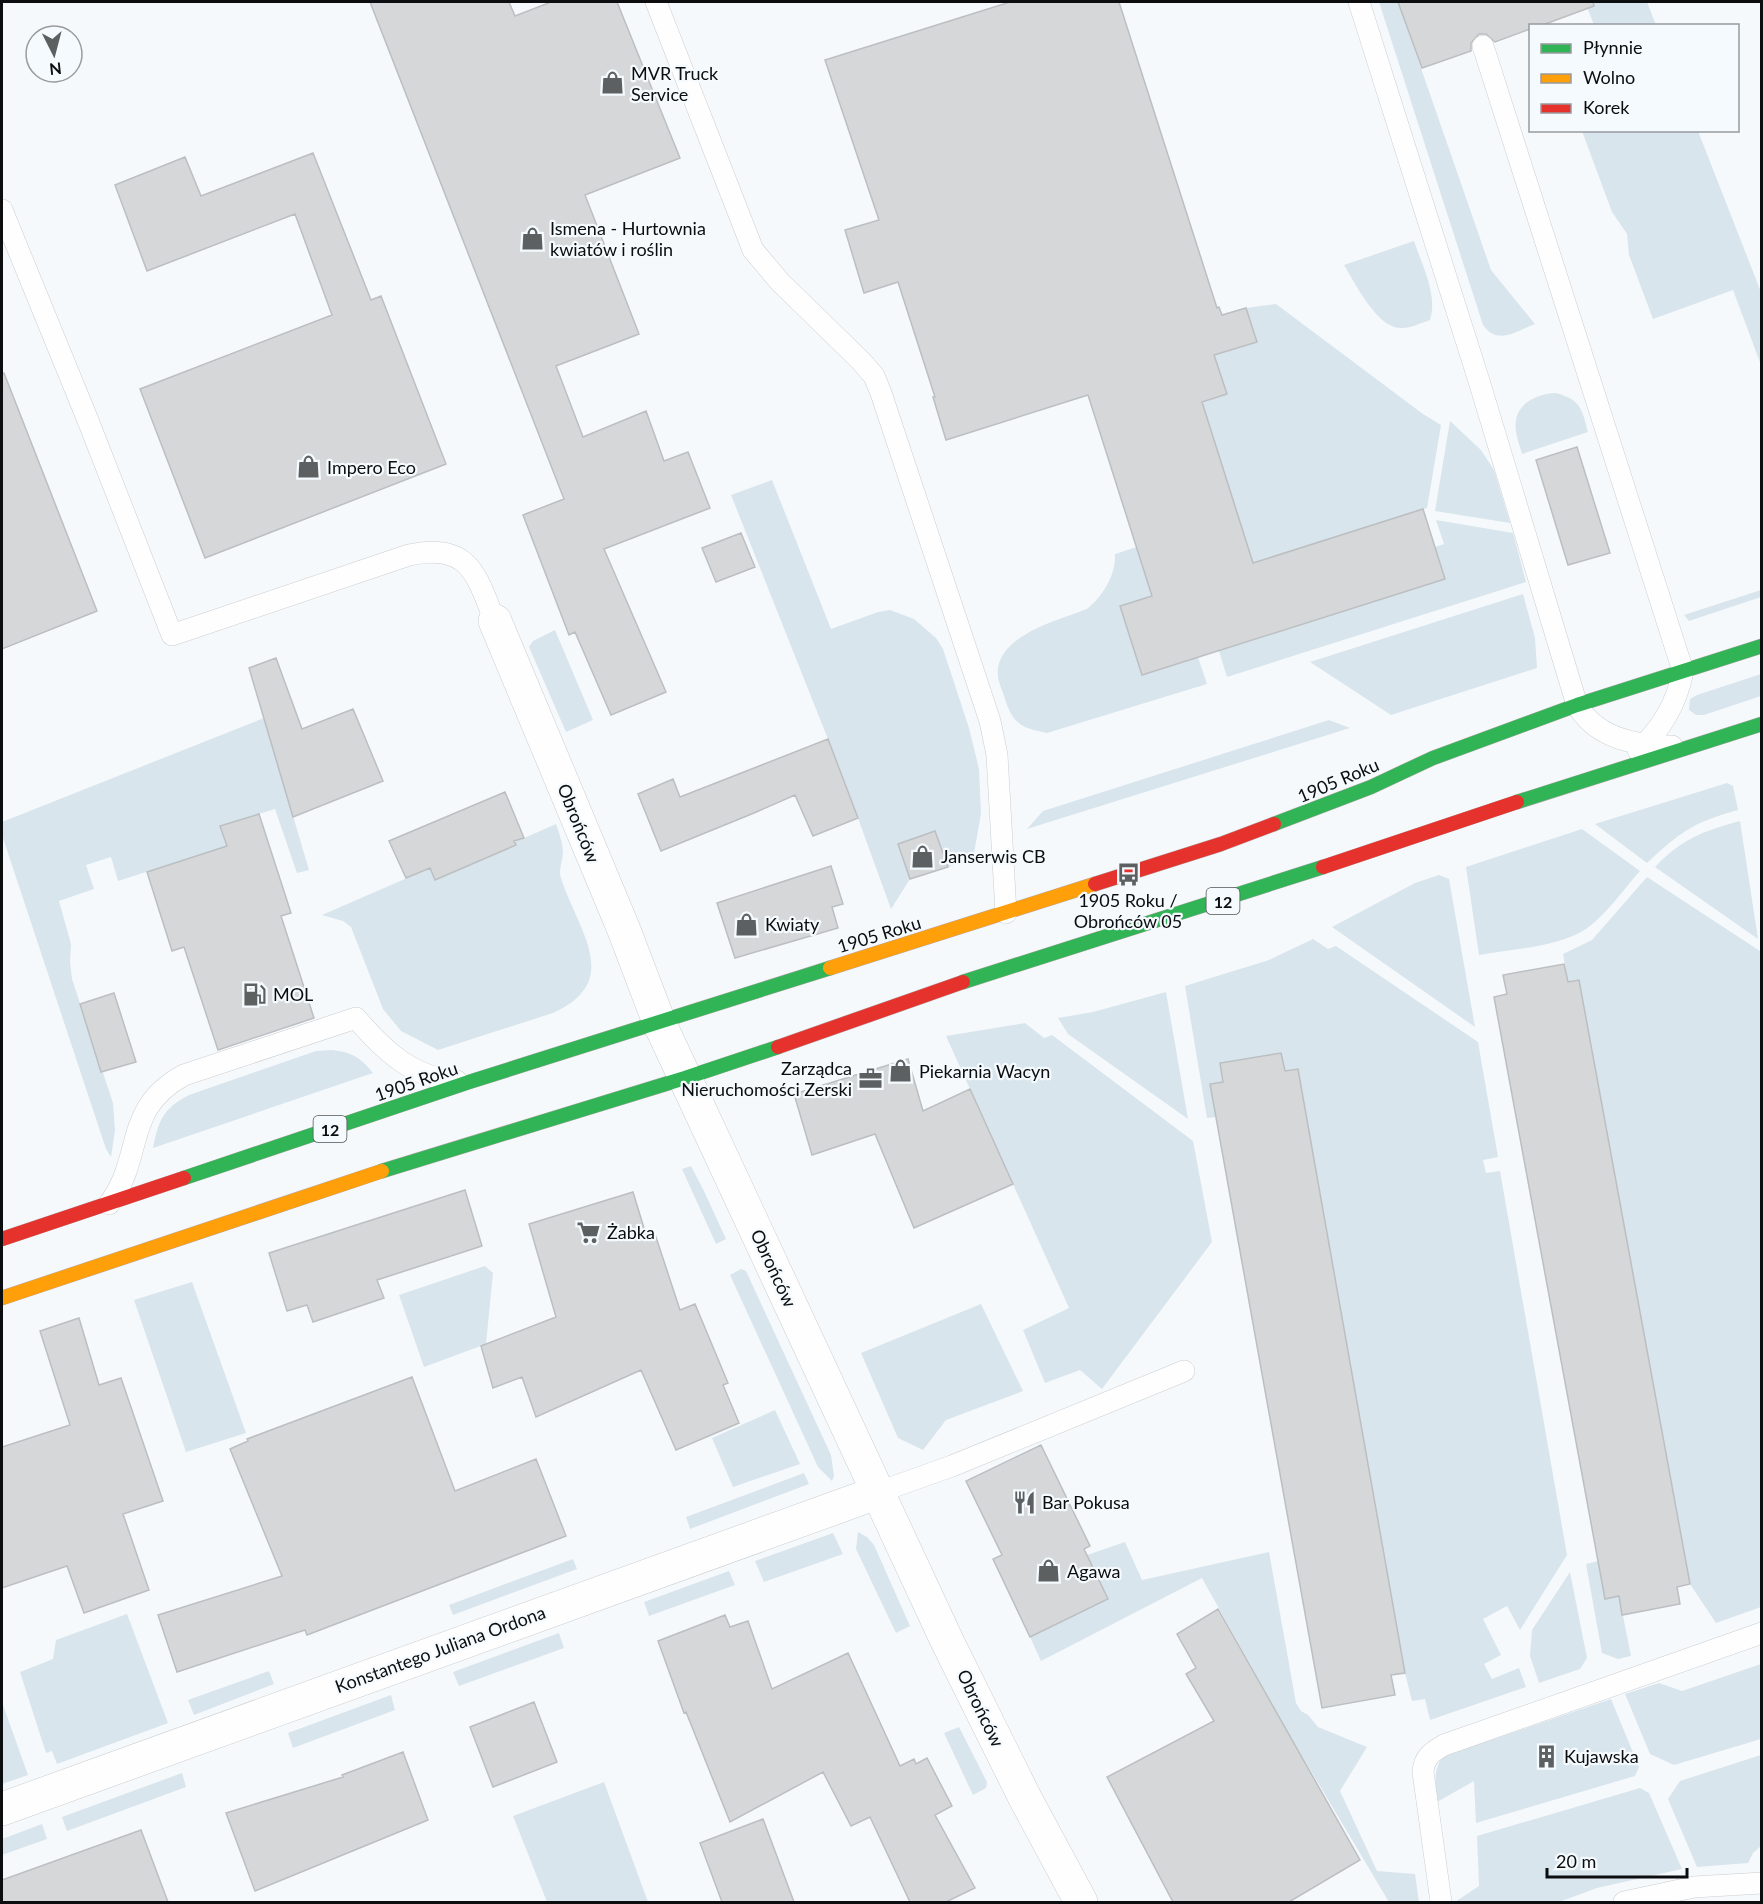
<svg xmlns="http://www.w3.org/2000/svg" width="1763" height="1904" font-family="Lato,sans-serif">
<rect width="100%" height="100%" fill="#f6f9fc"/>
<path fill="#d8e5ed" d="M1379,2H1398L1491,270L1535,324C1516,331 1498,346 1483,325Z
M1585,2H1647L1656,25H1594Z
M1582,131H1698L1761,292V365L1733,290L1653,319L1629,255L1627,234L1612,212Z
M1414,241C1422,265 1438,295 1430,320C1421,323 1411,328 1402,328C1378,330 1355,283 1344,265Z
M1276,304L1423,414L1441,425L1427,508L1253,563L1202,403L1227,394L1214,355L1257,342L1246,308Z
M1556,393C1581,400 1582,409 1588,432L1522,454C1520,447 1517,439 1516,431C1512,406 1534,394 1556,393Z
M1450,421L1481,450L1494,470L1510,523L1435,511Z
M772,480L831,629L878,612L890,610L914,619L936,638L943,649L969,728L979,769L981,814L973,859L948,867L935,831L898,844L910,879L891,909L843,777L731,495Z
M1436,520L1513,533L1526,582L1227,677L1219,651L1445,579L1435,547L1444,544Z
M1137,547L1152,596L1120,606L1142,675L1198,657L1207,684L1047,733C1021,728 1013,724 1005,699C1003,692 999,684 998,677C993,636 1059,620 1087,609C1103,596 1116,575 1115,554Z
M1761,590V597L1689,621L1684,615Z
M1523,594L1535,638L1537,668L1391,715L1310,662Z
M555,630L593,720L566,732L529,647L533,641Z
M1761,674V696L1704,715H1696L1689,710L1690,699L1697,695Z
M264,718L309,870L297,873L275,809L221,826L227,846L118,881L111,857L86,865L94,889L59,901L71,944L70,962L72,979L113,1103L115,1130L111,1157L106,1149L2,835V822Z
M1329,720L1350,728L1027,829L1043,811Z
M1727,783L1733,786L1738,810C1694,822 1680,832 1647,863L1595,824Z
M1740,821L1742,834L1758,939L1655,867C1681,839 1704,831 1740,821Z
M556,824C559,832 562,841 563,851C563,860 558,870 561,878C578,931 624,981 553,1013L438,1050L401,1031L383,1009L351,927L343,921L322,915L430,868L516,845L515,842Z
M1582,829L1640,871C1623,890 1607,914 1586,929C1559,947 1512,949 1479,955L1466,867Z
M1439,875L1449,879L1475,1027L1332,927L1415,883Z
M1647,877L1760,951L1762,957L1761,1607L1716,1623L1690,1584L1579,980L1568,982L1563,954L1592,940Z
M1313,939L1328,949L1336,946L1478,1042L1498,1157L1483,1160L1486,1173L1500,1171L1567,1555L1520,1630L1507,1606L1483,1619L1501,1655L1484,1664L1492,1679L1519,1668L1526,1687L1430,1720L1425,1699L1412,1701L1405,1673L1298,1070L1285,1071L1281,1053L1220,1063L1223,1082L1210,1084L1216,1117L1207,1118L1185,986L1269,960Z
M1166,992L1188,1119L1068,1034L1058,1018L1093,1012Z
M1025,1023L1044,1038L1052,1035L1193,1141L1212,1242L1102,1389L1080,1370L1045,1383L1023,1330L1069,1308L946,1036Z
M332,1050C352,1052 361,1058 373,1073L153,1148C159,1119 163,1109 189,1095L316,1051Z
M691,1166L704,1191L726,1239L716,1244L682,1169Z
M485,1266L493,1273L486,1344L424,1367L399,1295Z
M741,1269L746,1271L831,1455L834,1476L832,1481L818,1467L730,1275Z
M192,1282L246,1433L186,1452L134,1300Z
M981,1304L1023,1391L946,1420L923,1450L898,1438L861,1353Z
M775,1410L800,1464L733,1487L712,1438Z
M804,1473L809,1484L690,1529L686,1517Z
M858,1532L867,1537L874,1545L910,1626L896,1633L856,1549Z
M833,1533L843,1554L764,1582L755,1561Z
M1125,1542L1142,1580L1269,1552L1296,1703L1301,1711L1308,1715L1318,1727L1367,1747L1340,1791L1377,1871L1415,1874L1419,1902H1389L1286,1729L1202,1578L1041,1661L1030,1637L1087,1555Z
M573,1559L577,1569L453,1615L449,1605Z
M1598,1561L1605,1599L1619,1596L1631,1656L1618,1659L1602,1653L1586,1564Z
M729,1571L735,1585L649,1616L644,1602Z
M1570,1572L1587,1658L1580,1669L1539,1683L1530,1656L1532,1630Z
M127,1614L168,1723L57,1764L52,1751L46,1753L20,1672L53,1659L56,1640Z
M559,1633L564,1648L459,1686L453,1672Z
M1761,1664V1739L1674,1765L1650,1754L1625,1694L1659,1683L1682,1691Z
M269,1671L274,1684L194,1715L188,1700Z
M391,1695L395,1710L293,1748L288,1733Z
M1611,1699L1639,1767L1635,1776L1476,1823L1474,1781L1437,1802C1436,1786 1432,1768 1444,1756Z
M2,1702L28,1775L2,1784Z
M959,1727L987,1782L986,1788L973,1795L944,1733Z
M1761,1755V1846L1753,1853L1748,1863L1697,1867L1668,1799L1680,1781Z
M182,1773L186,1787L67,1831L62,1817Z
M604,1782L648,1902H547L513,1816Z
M1640,1788L1649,1793L1682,1869L1597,1888L1559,1902H1455L1479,1886L1477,1836Z
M42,1824L47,1839L2,1855V1839Z"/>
<path fill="#d5d7d9" stroke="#bcbfc1" stroke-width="1.5" d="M370,2H509L515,16L551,2H617L680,158L585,195L639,334L556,366L583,437L646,411L664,461L688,452L710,508L604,549L666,692L611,715L575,632L569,635L523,515L564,499Z
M1010,2H1119L1217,308L1219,307L1222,315L1246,308L1257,342L1214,355L1227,394L1202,402L1253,563L1423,509L1445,579L1142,675L1120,606L1152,596L1088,395L946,440L933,397H935L898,282L864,293L845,230L879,220L825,60Z
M1398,2H1593L1594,6L1540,26H1530V29L1495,42L1486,34H1479L1471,43V51L1422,68Z
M313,153L371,300L381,296L446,464L205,558L140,389L332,315L295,214L147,271L115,185L185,157L201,196Z
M4,373L97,611L2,649V374Z
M1577,447L1610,553L1568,565L1536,460Z
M741,533L755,567L716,582L702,548Z
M276,658L302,729L353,709L383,781L293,817L249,668Z
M828,739L858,818L813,836L795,795L754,813L661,851L638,794L673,779L680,797Z
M505,792L524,838L514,841L516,845L435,880L430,868L406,878L389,841Z
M259,814L291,913L281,916L314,1018L218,1050L184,947L172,951L147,872L227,846L220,826Z
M935,831L948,867L910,879L898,844Z
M831,866L843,904L832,907L838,928L735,958L717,903Z
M1564,964L1568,982L1579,980L1690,1584L1677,1587L1680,1604L1622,1615L1619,1596L1605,1599L1494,997L1507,994L1503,975Z
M114,993L136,1062L101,1072L80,1004Z
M1281,1053L1285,1071L1298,1069L1405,1673L1391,1675L1395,1695L1322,1708L1210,1084L1223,1082L1220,1063Z
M908,1059L923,1111L970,1089L1013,1184L914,1228L875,1134L812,1155L794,1094Z
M465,1190L482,1246L377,1280L384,1298L313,1322L307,1305L287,1311L269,1253Z
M633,1192L647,1238L655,1234L680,1310L695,1304L728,1383L723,1385L739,1423L676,1450L641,1370L536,1417L522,1377L493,1388L481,1346L556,1317L529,1224Z
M79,1318L99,1385L121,1378L163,1501L123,1514L149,1590L84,1613L67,1566L2,1588V1447L70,1425L40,1331Z
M412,1377L455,1491L536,1459L566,1536L307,1635L305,1630L177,1672L158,1615L282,1576L230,1449L248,1441L247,1439Z
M1041,1445L1090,1546L1084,1549L1108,1599L1030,1637L993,1559L1002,1555L966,1481Z
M1218,1609L1360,1860L1289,1902H1173L1107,1777L1214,1721L1186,1674L1196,1668L1177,1634Z
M725,1615L730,1627L748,1621L772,1689L848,1653L900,1766L914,1759L916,1764L927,1758L952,1806L935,1815L975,1888L946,1902H910L870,1817L851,1826L823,1772L730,1822L686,1712L684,1713L658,1641Z
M534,1702L557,1762L493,1787L470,1727Z
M403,1752L428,1820L255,1891L226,1813L343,1777L342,1775Z
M763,1819L794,1902H722L700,1843Z
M141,1830L168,1902H2V1880Z"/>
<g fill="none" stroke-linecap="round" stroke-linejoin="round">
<defs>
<path id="lane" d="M656,2L753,250L780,282L861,361L874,376L881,393L990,721L997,755L1006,913
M1359,2L1479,381L1577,705C1596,738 1636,746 1672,746
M1483,46L1683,671C1677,702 1662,729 1638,750
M2,210L87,418L172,635L409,555C470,542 476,575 495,621
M109,1204C145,1155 122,1109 184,1075L356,1018C384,1051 413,1078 457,1081
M879,1492L952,1466L1184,1371
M1441,1902L1423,1772C1424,1757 1432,1752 1444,1745L1762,1633
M1624,1902L1694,1887L1762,1883"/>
<path id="street" d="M495,621L624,930L659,1022L685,1078L948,1643L1024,1796L1081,1902
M2,1809L879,1492"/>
<path id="fast" d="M1517,802L1762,724
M1274,824L1371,787L1433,758L1577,705L1762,646
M963,982L1323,867
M382,1171L685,1078L778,1047
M184,1178L469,1082L830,968"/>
<path id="slow" d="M830,968L1095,884
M2,1298L382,1171"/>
<path id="jam" d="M1323,867L1517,802
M1095,884L1221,844L1274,824
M778,1047L963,982
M2,1239L184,1178"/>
</defs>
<use href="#lane" stroke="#cbcecf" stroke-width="22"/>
<use href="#street" stroke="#cbcecf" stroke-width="34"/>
<use href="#fast" stroke="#b5a9ab" stroke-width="15"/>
<use href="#slow" stroke="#b5a9ab" stroke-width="15"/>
<use href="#jam" stroke="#b5a9ab" stroke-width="15"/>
<use href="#lane" stroke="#fefeff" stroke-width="21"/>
<use href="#street" stroke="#fefeff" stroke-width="33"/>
<use href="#fast" stroke="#30b455" stroke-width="14"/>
<use href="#slow" stroke="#ff9f0a" stroke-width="14"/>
<use href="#jam" stroke="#e5322d" stroke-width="14"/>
</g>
<defs>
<symbol id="shop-bare" viewBox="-9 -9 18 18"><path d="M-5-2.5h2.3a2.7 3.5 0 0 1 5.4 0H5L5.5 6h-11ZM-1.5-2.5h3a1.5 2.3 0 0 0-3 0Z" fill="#5d6061" stroke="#f4fafe" stroke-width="2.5" paint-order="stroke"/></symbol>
<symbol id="bus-bare" viewBox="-9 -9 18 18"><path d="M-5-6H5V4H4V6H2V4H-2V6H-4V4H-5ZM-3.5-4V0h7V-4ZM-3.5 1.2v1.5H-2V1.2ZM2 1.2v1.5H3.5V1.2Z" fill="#5d6061" stroke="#f4fafe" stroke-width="2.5" paint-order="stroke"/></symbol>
<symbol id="fuel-bare" viewBox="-9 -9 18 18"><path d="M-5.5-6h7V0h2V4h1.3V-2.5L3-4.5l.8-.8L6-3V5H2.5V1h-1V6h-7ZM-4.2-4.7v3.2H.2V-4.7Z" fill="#5d6061" stroke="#f4fafe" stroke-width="2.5" paint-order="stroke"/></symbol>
<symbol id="office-bare" viewBox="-9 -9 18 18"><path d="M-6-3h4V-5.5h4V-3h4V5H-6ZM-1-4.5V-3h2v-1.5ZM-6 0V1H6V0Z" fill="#5d6061" stroke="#f4fafe" stroke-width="2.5" paint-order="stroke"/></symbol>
<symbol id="supermarket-bare" viewBox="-9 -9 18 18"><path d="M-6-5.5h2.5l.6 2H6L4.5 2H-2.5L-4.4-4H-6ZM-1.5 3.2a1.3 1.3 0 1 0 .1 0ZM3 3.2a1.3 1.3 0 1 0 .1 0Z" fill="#5d6061" stroke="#f4fafe" stroke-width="2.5" paint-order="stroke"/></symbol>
<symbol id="restaurant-bare" viewBox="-9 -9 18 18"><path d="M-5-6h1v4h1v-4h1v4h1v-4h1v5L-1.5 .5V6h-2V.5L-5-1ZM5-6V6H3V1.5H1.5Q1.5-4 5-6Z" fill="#5d6061" stroke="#f4fafe" stroke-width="2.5" paint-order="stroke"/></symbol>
<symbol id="building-bare" viewBox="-9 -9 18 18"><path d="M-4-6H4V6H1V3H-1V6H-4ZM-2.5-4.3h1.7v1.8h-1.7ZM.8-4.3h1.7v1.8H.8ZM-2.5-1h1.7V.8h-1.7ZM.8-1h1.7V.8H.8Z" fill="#5d6061" stroke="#f4fafe" stroke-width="2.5" paint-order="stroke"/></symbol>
</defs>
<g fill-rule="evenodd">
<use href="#shop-bare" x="596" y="66" width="33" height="33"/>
<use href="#shop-bare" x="516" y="222" width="33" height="33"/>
<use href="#shop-bare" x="292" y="450" width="33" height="33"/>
<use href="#shop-bare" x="906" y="840" width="33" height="33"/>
<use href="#bus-bare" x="1112" y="858" width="33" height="33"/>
<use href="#shop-bare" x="730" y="908" width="33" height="33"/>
<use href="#fuel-bare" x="238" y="978" width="33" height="33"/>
<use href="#shop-bare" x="884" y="1054" width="33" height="33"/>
<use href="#office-bare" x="854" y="1062" width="33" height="33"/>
<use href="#supermarket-bare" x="572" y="1216" width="33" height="33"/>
<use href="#restaurant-bare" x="1008" y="1486" width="33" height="33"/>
<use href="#shop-bare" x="1032" y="1554" width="33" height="33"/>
<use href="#building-bare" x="1530" y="1740" width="33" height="33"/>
</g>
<g text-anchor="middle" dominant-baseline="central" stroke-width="4.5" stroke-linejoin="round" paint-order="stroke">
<g fill="#f4fafe" stroke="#515456" stroke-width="1.5">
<rect x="1206.5" y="888" width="33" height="26" rx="4.5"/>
<rect x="313.5" y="1116" width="33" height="26" rx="4.5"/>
</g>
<g font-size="16" font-weight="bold" fill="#0b0d0e">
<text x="1223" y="901">12</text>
<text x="330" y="1129">12</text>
</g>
<g font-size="18" fill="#0b0d0e" stroke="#f4fafe" text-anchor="start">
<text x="631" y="73">MVR Truck<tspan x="631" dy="21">Service</tspan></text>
<text x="550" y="228">Ismena - Hurtownia<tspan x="550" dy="21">kwiatów i roślin</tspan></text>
<text x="327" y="467">Impero Eco</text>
<text x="941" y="856">Janserwis CB</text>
<text x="1128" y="900" text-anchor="middle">1905 Roku /<tspan x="1128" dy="21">Obrońców 05</tspan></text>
<text x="765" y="924">Kwiaty</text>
<text x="273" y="994">MOL</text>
<text x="852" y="1068" text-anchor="end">Zarządca<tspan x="852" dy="21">Nieruchomości Zerski</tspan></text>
<text x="919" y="1071">Piekarnia Wacyn</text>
<text x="607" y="1232">Żabka</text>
<text x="1042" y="1502">Bar Pokusa</text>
<text x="1067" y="1571">Agawa</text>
<text x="1564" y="1756">Kujawska</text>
</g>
<g font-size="18" fill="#0b0d0e" stroke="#f4fafe">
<text transform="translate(1338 780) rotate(-23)">1905 Roku</text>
<text transform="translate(579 823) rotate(68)">Obrońców</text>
<text transform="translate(879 934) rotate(-17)">1905 Roku</text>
<text transform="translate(416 1081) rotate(-19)">1905 Roku</text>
<text transform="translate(774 1268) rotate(65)">Obrońców</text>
<text transform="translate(440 1649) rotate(-20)">Konstantego Juliana Ordona</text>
<text transform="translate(981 1708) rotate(64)">Obrońców</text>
</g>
</g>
<rect width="1763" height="1904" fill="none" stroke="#0b0d0e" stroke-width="6"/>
<rect x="1529" y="24" width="210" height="108" fill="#f4fafe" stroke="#979b9e" stroke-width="1.5"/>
<rect x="1541" y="44" width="30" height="9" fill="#30b455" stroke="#979b9e" stroke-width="1.5"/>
<text x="1583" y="54" font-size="18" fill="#0b0d0e">Płynnie</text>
<rect x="1541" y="74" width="30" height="9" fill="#ff9f0a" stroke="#979b9e" stroke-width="1.5"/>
<text x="1583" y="84" font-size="18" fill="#0b0d0e">Wolno</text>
<rect x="1541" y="104" width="30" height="9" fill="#e5322d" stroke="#979b9e" stroke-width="1.5"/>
<text x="1583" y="114" font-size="18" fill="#0b0d0e">Korek</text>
<g transform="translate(54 54) rotate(174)"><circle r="28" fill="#f4fafe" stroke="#979b9e" stroke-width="1.5"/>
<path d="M0-4.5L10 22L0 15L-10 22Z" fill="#5d6061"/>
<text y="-9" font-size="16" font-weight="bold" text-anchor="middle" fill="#0b0d0e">N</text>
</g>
<path d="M1547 1868v9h140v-9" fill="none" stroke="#0b0d0e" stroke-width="3"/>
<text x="1556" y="1868" font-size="18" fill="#0b0d0e" stroke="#f4fafe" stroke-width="4.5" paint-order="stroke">20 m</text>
</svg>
